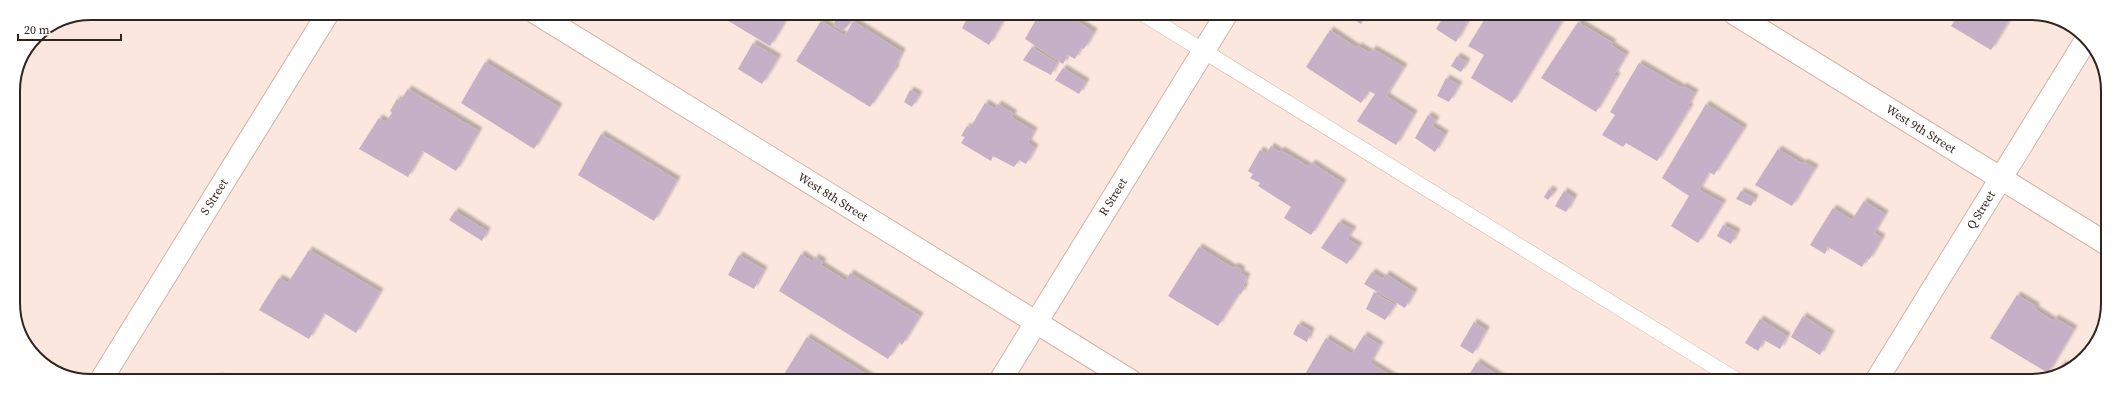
<svg xmlns="http://www.w3.org/2000/svg" width="2121" height="394" font-family="'Source Serif 4',serif">
<defs>
<filter id="shadow"><feDropShadow dx="3.5" dy="-3.5" stdDeviation="1" flood-color="#0004"/></filter>
</defs>
<rect width="100%" height="100%" fill="#fbe7de"/>
<path fill="#c5b0c8" filter="url(#shadow)" d="M715,13H790L770,46Z
M970,13H994L1004,19L989,45L962,28Z
M1034,13H1064L1094,32L1084,49L1081,48L1075,59L1068,55L1063,64L1025,39L1037,18L1033,15Z
M1343,13H1367L1361,24Z
M1446,13H1453L1467,22L1456,42L1436,29Z
M839,14L851,21L843,31L833,25Z
M1488,14H1566L1512,103L1471,78L1484,55L1468,46Z
M1959,14H2013L1991,50L1951,26Z
M821,21L845,36L853,21L902,52L895,67L896,68L870,107L796,61Z
M1578,22L1613,43L1611,45L1626,55L1614,75L1617,76L1596,112L1541,78Z
M1330,30L1357,48L1358,46L1370,53L1373,49L1404,67L1386,96L1414,114L1396,145L1357,121L1375,94L1369,91L1361,103L1306,67Z
M753,43L778,58L762,84L738,69Z
M1032,47L1057,63L1051,75L1023,60Z
M1457,56L1467,62L1461,72L1451,66Z
M485,62L559,107L534,149L461,103Z
M1639,63L1682,88L1683,86L1695,93L1688,106L1690,107L1657,161L1626,143L1623,147L1602,135L1615,115L1610,112Z
M1063,68L1086,82L1079,94L1055,80Z
M1446,78L1459,85L1449,102L1437,96Z
M408,89L479,131L456,171L423,151L408,177L359,149L379,118L386,122L392,113L390,111L397,99L400,101Z
M910,90L919,95L912,107L904,102Z
M985,103L995,109L998,104L1014,114L1011,117L1034,131L1028,143L1035,148L1026,164L1019,160L1014,167L993,156L991,161L961,143L965,137L961,136L967,126L970,128Z
M1706,104L1744,128L1714,175L1709,172L1699,190L1723,203L1698,243L1671,226L1689,196L1662,178Z
M1428,115L1436,120L1432,126L1445,134L1435,152L1415,138Z
M601,134L677,180L654,221L578,175Z
M1271,146L1279,152L1281,150L1309,167L1312,163L1343,183L1311,235L1284,218L1291,207L1258,186L1260,183L1250,178L1253,174L1248,171L1260,150L1266,154Z
M1778,149L1803,164L1804,162L1815,168L1792,206L1755,185Z
M1549,189L1554,192L1548,200L1544,197Z
M1564,191L1574,198L1566,212L1555,206Z
M1741,191L1755,198L1751,206L1736,199Z
M1864,201L1885,214L1874,233L1882,238L1869,260L1867,258L1862,267L1828,247L1825,254L1810,245L1833,208L1852,220Z
M455,211L487,231L482,241L449,220Z
M1339,222L1353,230L1347,239L1359,246L1347,264L1321,248Z
M1723,225L1737,232L1731,244L1717,236Z
M1199,247L1233,268L1235,266L1242,270L1240,273L1247,277L1243,286H1245L1241,294L1239,293L1218,326L1168,296Z
M309,250L380,292L356,333L324,313L309,339L259,310L279,278L288,283Z
M801,254L813,262L815,257L823,262L821,265L846,281L850,273L920,316L902,345L899,342L888,359L779,291Z
M739,255L764,270L754,289L728,275Z
M1372,272L1383,279L1386,274L1414,292L1405,308L1364,284Z
M1374,292L1395,305L1385,320L1366,309Z
M2017,295L2036,306L2035,309L2053,321L2055,318L2074,329L2048,373L1990,338Z
M1803,316L1831,334L1820,355L1791,337Z
M1760,319L1787,336L1780,349L1764,340L1758,351L1745,343Z
M1474,322L1486,330L1473,354L1460,346Z
M1298,324L1311,331L1307,342L1293,334Z
M1364,335L1380,345L1370,363L1400,381H1312L1304,376L1326,338L1352,354Z
M807,337L877,381L783,380L785,377L783,376Z
M2092,339L2082,362L2078,363Z
M1477,362L1507,381H1465Z
M2062,364L2068,367L2057,372Z
M218,376L224,380H216Z"/>
<g fill="none" stroke-linecap="round" stroke-linejoin="round">
<defs>
<path id="service" d="M1142,13L1738,381"/>
<path id="minor" d="M536,13L1131,381
M1735,14L2107,244
M101,380L328,13
M1000,381L1227,13
M1876,381L2086,40"/>
</defs>
<use href="#service" stroke="#d3b3a6" stroke-width="16"/>
<use href="#minor" stroke="#d3b3a6" stroke-width="24"/>
<use href="#service" stroke="#fff" stroke-width="15"/>
<use href="#minor" stroke="#fff" stroke-width="22"/>
</g>
<g text-anchor="middle" dominant-baseline="central" stroke-width="4" stroke-linejoin="round" paint-order="stroke">
<g font-size="12" fill="#30241e" stroke="#fff">
<text transform="translate(1921 129) rotate(32)">West 9th Street</text>
<text transform="translate(214 197) rotate(-58)">S Street</text>
<text transform="translate(833 197) rotate(32)">West 8th Street</text>
<text transform="translate(1113 197) rotate(-58)">R Street</text>
<text transform="translate(1981 210) rotate(-58)">Q Street</text>
</g>
</g>
<path d="M0 0H2121V394H0ZM91 20H2030A71 71 0 0 1 2101 91V303A71 71 0 0 1 2030 374H91A71 71 0 0 1 20 303V91A71 71 0 0 1 91 20Z" fill="#fff" fill-rule="evenodd"/>
<path fill="none" stroke="#30241e" stroke-width="2" d="M91 20H2030A71 71 0 0 1 2101 91V303A71 71 0 0 1 2030 374H91A71 71 0 0 1 20 303V91A71 71 0 0 1 91 20Z"/>
<path d="M18 34v6h103v-6" fill="none" stroke="#30241e" stroke-width="2"/>
<text x="24" y="34" font-size="12" fill="#30241e" stroke="#ffffff" stroke-width="3" paint-order="stroke">20 m</text>
</svg>
